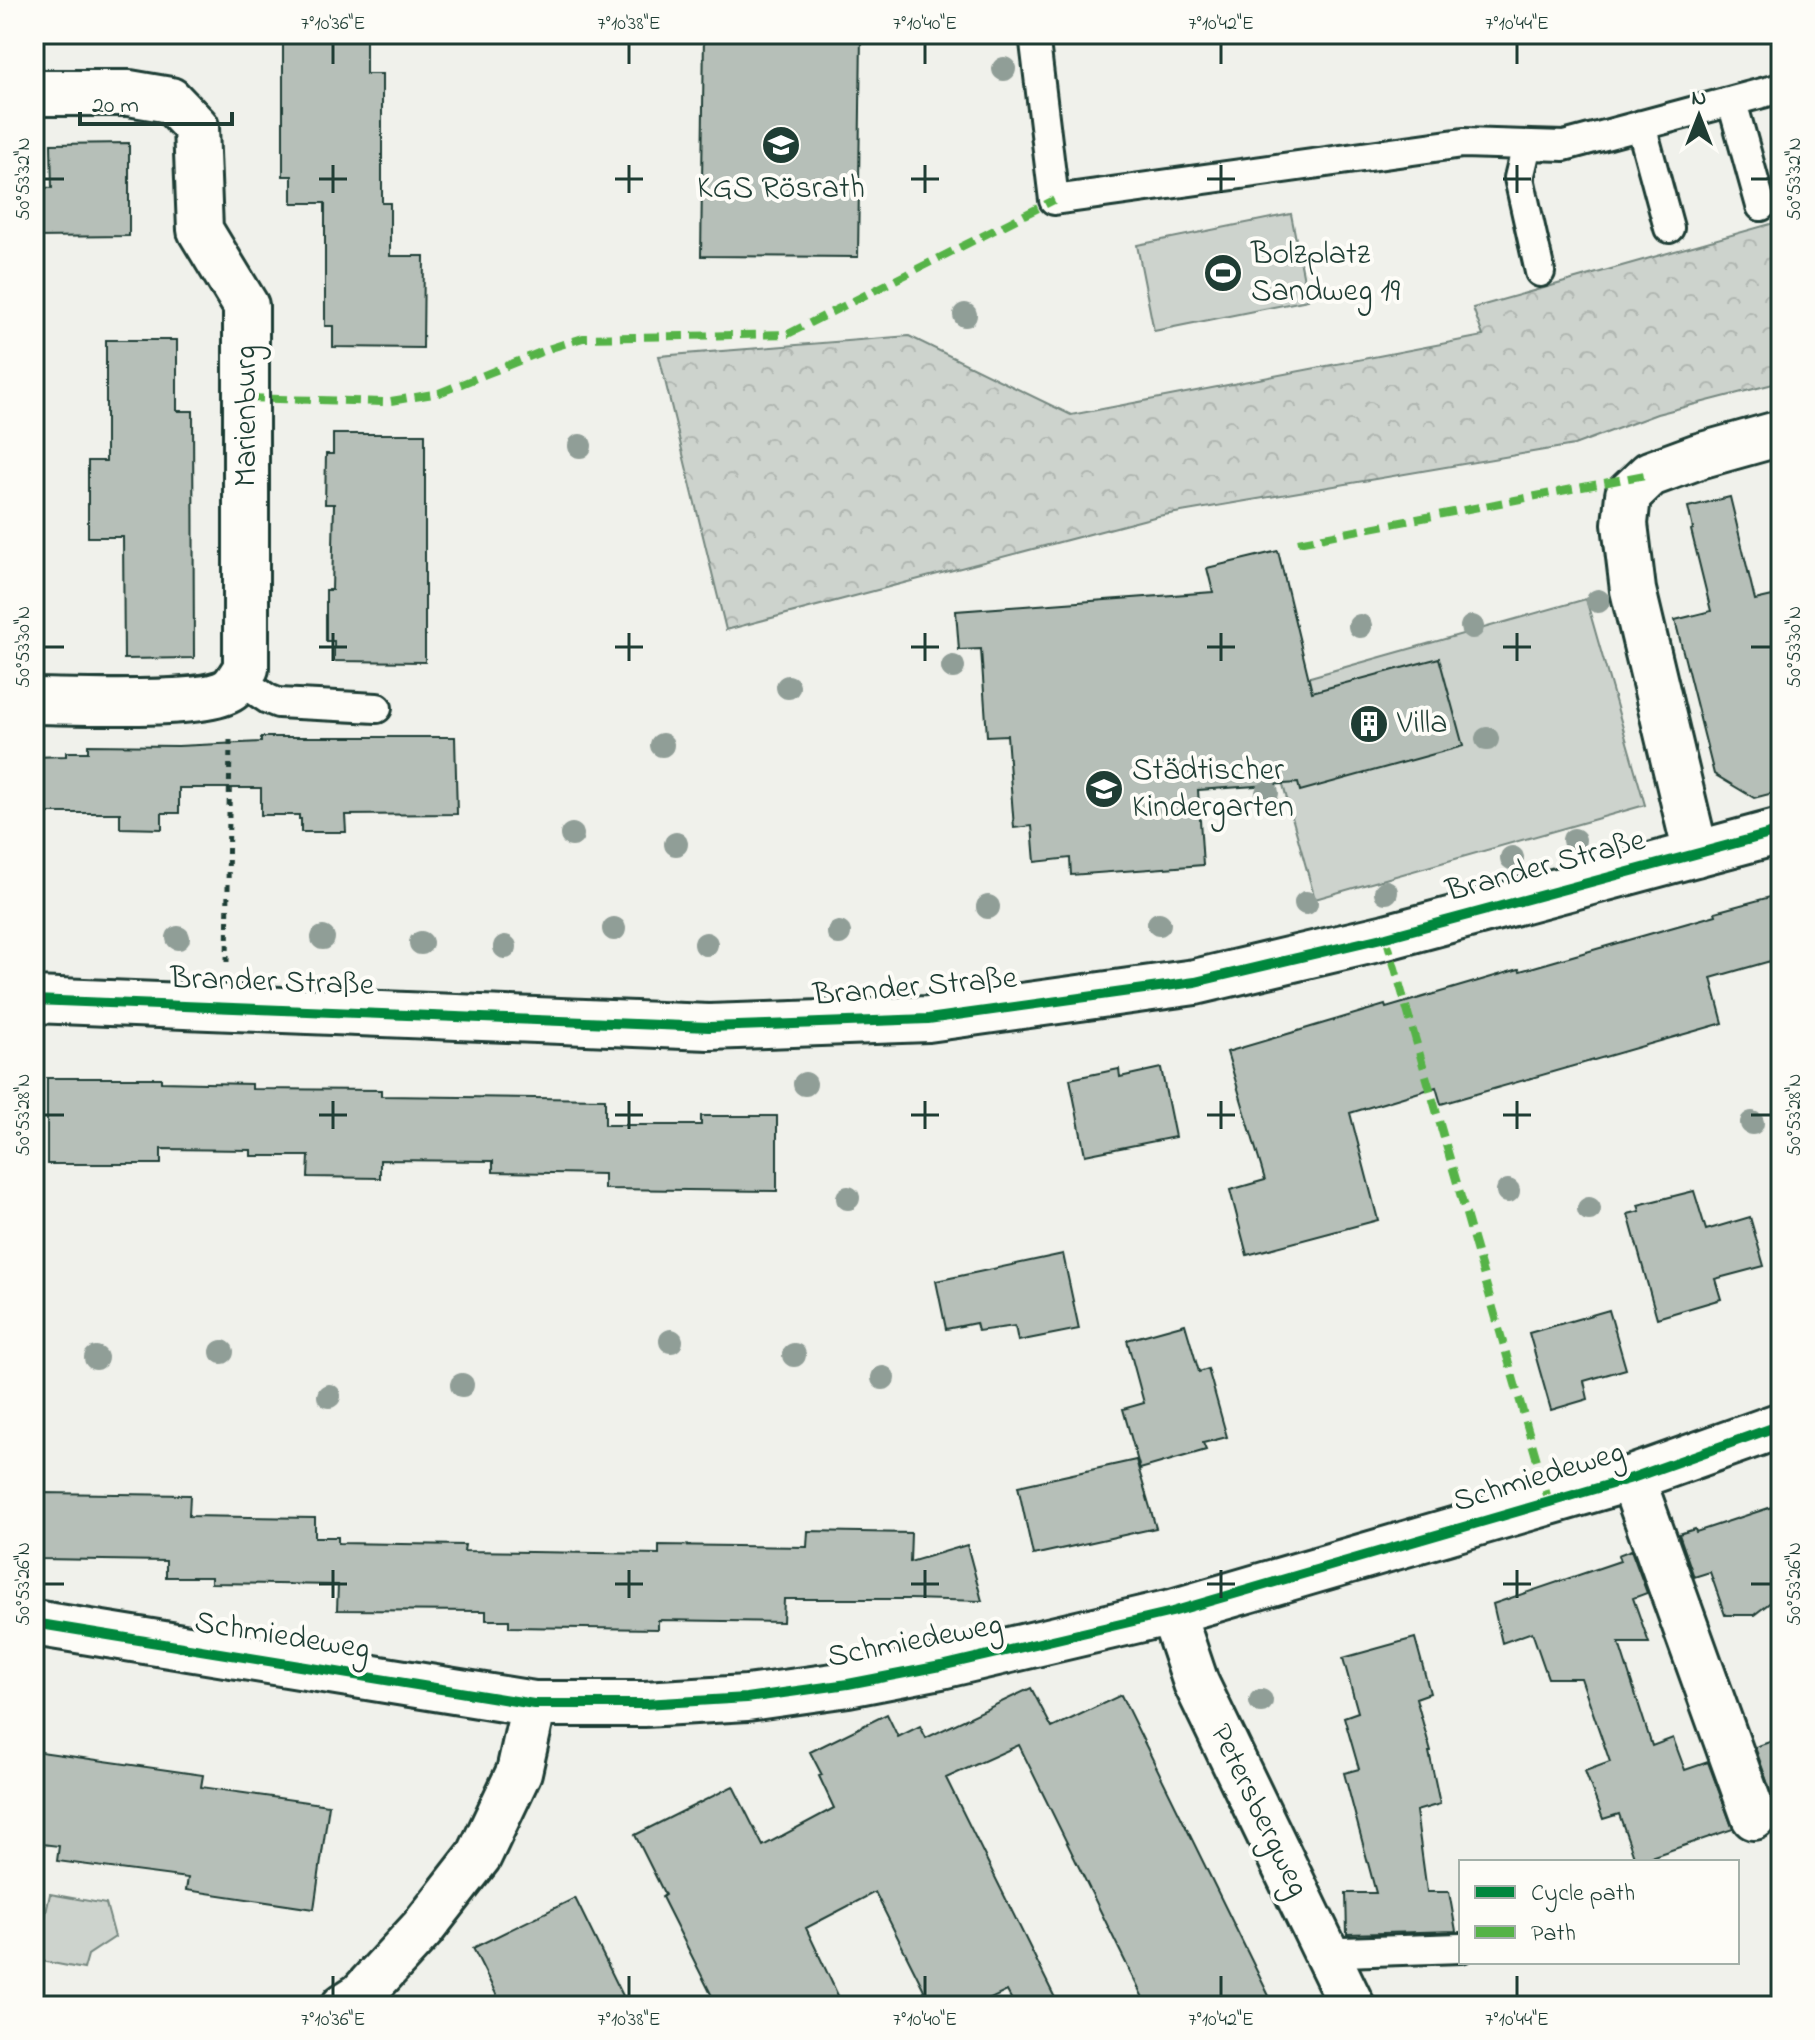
<svg xmlns="http://www.w3.org/2000/svg" width="1815" height="2040" font-family="'Indie Flower',sans-serif">
<defs>
<pattern id="forest-crowns" width="20" height="18" patternUnits="userSpaceOnUse" patternTransform="scale(2)"><rect width="20" height="18" fill="#cdd3cd"/><path d="M2 6a3 3 0 1 1 6 0M12 15a3 3 0 1 1 6 0" fill="none" stroke="#b0b6b1"/></pattern>
</defs>
<rect width="100%" height="100%" fill="#f0f1eb"/>
<filter id="ink" filterUnits="userSpaceOnUse"><feTurbulence type="fractalNoise" baseFrequency=".0125" numOctaves="2"/><feDisplacementMap in="SourceGraphic" scale="16" xChannelSelector="R" yChannelSelector="G"/><feConvolveMatrix kernelMatrix="1 2 1 2 8 2 1 2 1" color-interpolation-filters="sRGB"/></filter>
<g filter="url(#ink)">
<path fill="#cdd3cd" stroke="#768880" stroke-width="2" d="M1291,214L1308,300L1154,331L1137,245Z
M1586,599L1645,805L1315,899L1257,692Z
M50,1894L106,1904L115,1937L88,1955L84,1969L36,1960Z"/>
<path fill="url(#forest-crowns)" stroke="#768880" stroke-width="2" d="M1781,221V382L1657,414L1574,445L1158,516L726,630L659,356L909,336L1071,415L1483,336L1473,308Z"/>
<path fill="#b6bfb8" stroke="#1f3d34" stroke-width="2" d="M283,34H366V74H382V203H390V256H424L423,348L333,347V326H325V203H292V176H283Z
M704,34H861L858,257L701,256Z
M129,143V236L34,237V187L52,188L51,144Z
M106,340H177V411H193L194,658L124,659L123,537H88V461H106Z
M333,434H425V662L334,661V641H326V590H332L334,504H325L326,454H333Z
M1730,497L1755,600L1781,594V791L1754,798L1714,774L1675,620L1711,611L1691,530L1693,529L1688,507Z
M1278,551L1312,692L1439,658L1463,746L1300,791L1298,783L1198,790L1203,865L1071,875L1070,858L1035,862L1032,826L1014,828L1007,735L987,736L981,649L959,650L956,611L1213,592L1207,568Z
M261,737H455L457,814L345,815L346,832H301V819H299V815H261V788H179V813H162V829L120,828V813H34V757L66,756V752H88V745L178,746L261,742Z
M1781,894V958L1711,978L1723,1023L1441,1104L1436,1087L1350,1113L1378,1220L1247,1255L1230,1190L1265,1180L1227,1052L1385,1005L1386,1008L1519,969L1520,971L1614,944L1716,915L1715,912Z
M1161,1068L1175,1137L1085,1155L1070,1079L1119,1069L1120,1077Z
M47,1078H161V1082L252,1084V1089L381,1090V1096L605,1099V1125H701V1116H777V1191L604,1189V1174L493,1172V1161L380,1160V1178L308,1177L309,1156H251V1150L161,1149V1164H47Z
M1694,1191L1706,1230L1750,1217L1764,1266L1715,1279L1721,1299L1657,1318L1628,1214L1640,1211L1638,1205Z
M1063,1254L1079,1329L1018,1341L1015,1326L978,1331L976,1323L946,1329L936,1281Z
M1609,1310L1626,1369L1584,1381L1588,1399L1551,1410L1529,1333Z
M1185,1324L1199,1372L1208,1369L1227,1437L1203,1443L1206,1450L1140,1469L1123,1409L1144,1403L1127,1340Z
M1136,1460L1156,1528L1033,1555L1018,1486Z
M41,1493L190,1495L189,1516L315,1518V1537H338V1543L465,1545L464,1551L659,1554V1545L807,1547L808,1531L911,1533L910,1562L967,1545L982,1601L909,1599H784L783,1622L658,1620V1629L509,1627V1620H486V1611L337,1610L338,1585L211,1583V1577H166V1561L40,1559Z
M1781,1504V1594L1754,1615H1725L1710,1572L1694,1577L1679,1534L1695,1529L1696,1532Z
M1631,1550L1647,1593L1633,1598L1649,1643H1619L1652,1746L1673,1738L1685,1770L1708,1762L1733,1829L1636,1862L1619,1814L1603,1819L1585,1771L1610,1762L1581,1678H1548L1532,1632L1502,1643L1493,1604L1620,1561L1618,1555Z
M1415,1638L1430,1693L1416,1698L1431,1752H1429L1440,1804L1416,1811L1427,1892H1449L1456,1931L1347,1934L1346,1893H1376L1344,1773L1359,1769L1344,1717L1358,1712L1343,1658Z
M1031,1688L1052,1728L1121,1695L1274,2006H1147L1019,1745L946,1778L1059,2006H1015L1007,1991L976,2006H932L875,1892L806,1928L843,2006H717L662,1897L665,1895L635,1835L733,1786L763,1846L834,1808L819,1776L822,1775L810,1752L887,1714L898,1737L920,1726L926,1738Z
M1781,1738V1812L1778,1813L1755,1747Z
M34,1751L203,1775L201,1787L329,1805L314,1909L186,1890L188,1878L57,1861L59,1846L34,1843Z
M575,1898L628,2006H502L473,1948Z"/>
<g fill="none" stroke-linecap="round" stroke-linejoin="round">
<defs>
<path id="lane" d="M1034,34L1054,200L1463,143L1564,146L1781,88
M1732,102L1761,206
M1641,125L1669,228
M1527,145L1519,178L1540,272
M238,679L268,699L278,703L377,708
M1329,1958L1343,1952L1461,1948"/>
<path id="street" d="M34,93H129L170,100L196,127L200,230L246,306V668C242,674 237,683 232,688C210,708 69,701 34,701
M1696,854L1633,590L1625,524L1628,495L1650,474L1699,456L1781,433
M34,1000L709,1027L928,1019L1195,982L1386,937L1781,831
M1632,1478L1754,1817
M1172,1612L1196,1683L1352,2006
M34,1623L534,1704H644L747,1698L848,1684L941,1666L1172,1612L1632,1478L1781,1425
M344,2006L361,1995L422,1929L479,1856L519,1772L534,1704"/>
</defs>
<use href="#lane" stroke="#1f3d34" stroke-width="34"/>
<use href="#street" stroke="#1f3d34" stroke-width="50"/>
<path stroke="#1f3d34" stroke-width="5" stroke-dasharray="6 6" stroke-linecap="butt" d="M227,962L230,740"/>
<use href="#lane" stroke="#fdfcf7" stroke-width="28"/>
<use href="#street" stroke="#fdfcf7" stroke-width="44"/>
<path stroke="#55b346" stroke-width="8" stroke-dasharray="16 8" stroke-linecap="butt" d="M247,398L385,402L439,393L551,348L583,338L788,334L1054,200
M1298,542L1650,474
M1386,937L1549,1502
M34,2004L46,2006"/>
<defs>
<path id="cycleway" d="M34,1000L709,1027L928,1019L1195,982L1386,937L1781,831
M34,1623L534,1704H644L747,1698L848,1684L941,1666L1172,1612L1632,1478L1781,1425"/>
</defs>
<use href="#cycleway" stroke="#fdfcf7" stroke-width="15"/>
<use href="#cycleway" stroke="#00873e" stroke-width="10"/>
</g>
<g fill="#909e97">
<circle cx="1004" cy="69" r="12"/>
<circle cx="965" cy="315" r="12"/>
<circle cx="580" cy="446" r="12"/>
<circle cx="1598" cy="601" r="12"/>
<circle cx="1360" cy="626" r="12"/>
<circle cx="1472" cy="627" r="12"/>
<circle cx="953" cy="667" r="12"/>
<circle cx="788" cy="687" r="12"/>
<circle cx="1487" cy="739" r="12"/>
<circle cx="662" cy="745" r="12"/>
<circle cx="1267" cy="793" r="12"/>
<circle cx="572" cy="835" r="12"/>
<circle cx="1574" cy="840" r="12"/>
<circle cx="676" cy="844" r="12"/>
<circle cx="1512" cy="858" r="12"/>
<circle cx="1386" cy="892" r="12"/>
<circle cx="1306" cy="903" r="12"/>
<circle cx="988" cy="907" r="12"/>
<circle cx="1159" cy="924" r="12"/>
<circle cx="614" cy="929" r="12"/>
<circle cx="839" cy="933" r="12"/>
<circle cx="178" cy="938" r="12"/>
<circle cx="323" cy="938" r="12"/>
<circle cx="421" cy="943" r="12"/>
<circle cx="706" cy="944" r="12"/>
<circle cx="505" cy="947" r="12"/>
<circle cx="805" cy="1084" r="12"/>
<circle cx="1752" cy="1123" r="12"/>
<circle cx="1508" cy="1191" r="12"/>
<circle cx="848" cy="1198" r="12"/>
<circle cx="1589" cy="1209" r="12"/>
<circle cx="671" cy="1341" r="12"/>
<circle cx="222" cy="1352" r="12"/>
<circle cx="794" cy="1355" r="12"/>
<circle cx="96" cy="1358" r="12"/>
<circle cx="883" cy="1378" r="12"/>
<circle cx="462" cy="1385" r="12"/>
<circle cx="329" cy="1396" r="12"/>
<circle cx="1261" cy="1701" r="12"/>
</g>
</g>
<path fill="none" stroke="#1f3d34" stroke-width="3" d="M333,44V64M629,44V64M925,44V64M1221,44V64M1517,44V64M333,165V193M629,165V193M925,165V193M1221,165V193M1517,165V193M44,179H64M319,179H347M615,179H643M911,179H939M1207,179H1235M1503,179H1531M1751,179H1771M333,633V661M629,633V661M925,633V661M1221,633V661M1517,633V661M44,647H64M319,647H347M615,647H643M911,647H939M1207,647H1235M1503,647H1531M1751,647H1771M333,1101V1129M629,1101V1129M925,1101V1129M1221,1101V1129M1517,1101V1129M44,1115H64M319,1115H347M615,1115H643M911,1115H939M1207,1115H1235M1503,1115H1531M1751,1115H1771M333,1570V1598M629,1570V1598M925,1570V1598M1221,1570V1598M1517,1570V1598M44,1584H64M319,1584H347M615,1584H643M911,1584H939M1207,1584H1235M1503,1584H1531M1751,1584H1771M333,1976V1996M629,1976V1996M925,1976V1996M1221,1976V1996M1517,1976V1996"/>
<defs>
<symbol id="school-disc" viewBox="-11 -11 22 22"><circle r="9.5" fill="#1f3d34" stroke="#fdfcf7"/><path d="M0-5L7-2L0 1L-7-2ZM-4 1L0 2.5L4 1V4Q0 6-4 4Z" fill="#fff"/></symbol>
<symbol id="stadium-disc" viewBox="-11 -11 22 22"><circle r="9.5" fill="#1f3d34" stroke="#fdfcf7"/><path d="M0-5a6.5 5 0 1 0 0 10a6.5 5 0 1 0 0-10ZM-3.5-1.8h7v3.6h-7Z" fill="#fff"/></symbol>
<symbol id="building-disc" viewBox="-11 -11 22 22"><circle r="9.5" fill="#1f3d34" stroke="#fdfcf7"/><path d="M-4-6H4V6H1V3H-1V6H-4ZM-2.5-4.3h1.7v1.8h-1.7ZM.8-4.3h1.7v1.8H.8ZM-2.5-1h1.7V.8h-1.7ZM.8-1h1.7V.8H.8Z" fill="#fff"/></symbol>
</defs>
<g fill-rule="evenodd">
<use href="#school-disc" x="759" y="123" width="44" height="44"/>
<use href="#stadium-disc" x="1201" y="251" width="44" height="44"/>
<use href="#building-disc" x="1347" y="702" width="44" height="44"/>
<use href="#school-disc" x="1082" y="767" width="44" height="44"/>
</g>
<g text-anchor="middle" dominant-baseline="central" stroke-width="8" stroke-linejoin="round" paint-order="stroke">
<g font-size="32" fill="#1f3d34" stroke="#fdfcf7" text-anchor="start">
<text x="781" y="189" text-anchor="middle">KGS Rösrath</text>
<text x="1251" y="255">Bolzplatz<tspan x="1251" dy="37">Sandweg 19</tspan></text>
<text x="1397" y="724">Villa</text>
<text x="1132" y="771">Städtischer<tspan x="1132" dy="37">Kindergarten</tspan></text>
</g>
<g font-size="32" fill="#1f3d34" stroke="#fdfcf7">
<text transform="translate(247 416) rotate(-90)">Marienburg</text>
<text transform="translate(1546 867) rotate(-15)">Brander Straße</text>
<text transform="translate(272 983) rotate(2)">Brander Straße</text>
<text transform="translate(915 988) rotate(-5)">Brander Straße</text>
<text transform="translate(1539 1478) rotate(-17)">Schmiedeweg</text>
<text transform="translate(282 1637) rotate(9)">Schmiedeweg</text>
<text transform="translate(915 1642) rotate(-11)">Schmiedeweg</text>
<text transform="translate(1258 1811) rotate(64)">Petersbergweg</text>
</g>
</g>
<rect width="1815" height="2040" fill="none" stroke="#fdfcf7" stroke-width="88"/>
<rect x="1459" y="1860" width="280" height="104" fill="#fdfcf7" stroke="#a4b0a9" stroke-width="2"/>
<rect x="1475" y="1886" width="40" height="12" fill="#00873e" stroke="#a4b0a9" stroke-width="2"/>
<text x="1531" y="1900" font-size="24" fill="#1f3d34">Cycle path</text>
<rect x="1475" y="1926" width="40" height="12" fill="#55b346" stroke="#a4b0a9" stroke-width="2"/>
<text x="1531" y="1940" font-size="24" fill="#1f3d34">Path</text>
<g transform="translate(1699 116)" stroke="#fdfcf7" stroke-width="6" paint-order="stroke">
<path d="M0-6L14 30L0 20L-14 30Z" fill="#1f3d34"/>
<text y="-12" font-size="22" font-weight="bold" text-anchor="middle" fill="#1f3d34">N</text>
</g>
<path d="M80 112v12h152v-12" fill="none" stroke="#1f3d34" stroke-width="4"/>
<text x="92" y="112" font-size="24" fill="#1f3d34" stroke="#fdfcf7" stroke-width="6" paint-order="stroke">20 m</text>
<rect x="44" y="44" width="1727" height="1952" fill="none" stroke="#1f3d34" stroke-width="3"/>
<g font-size="20" text-anchor="middle" fill="#1f3d34">
<text x="333" y="29">7°10'36"E</text>
<text x="629" y="29">7°10'38"E</text>
<text x="925" y="29">7°10'40"E</text>
<text x="1221" y="29">7°10'42"E</text>
<text x="1517" y="29">7°10'44"E</text>
<text transform="translate(22 179) rotate(-90)" y="7">50°53'32"N</text>
<text transform="translate(1793 179) rotate(-90)" y="7">50°53'32"N</text>
<text transform="translate(22 647) rotate(-90)" y="7">50°53'30"N</text>
<text transform="translate(1793 647) rotate(-90)" y="7">50°53'30"N</text>
<text transform="translate(22 1115) rotate(-90)" y="7">50°53'28"N</text>
<text transform="translate(1793 1115) rotate(-90)" y="7">50°53'28"N</text>
<text transform="translate(22 1584) rotate(-90)" y="7">50°53'26"N</text>
<text transform="translate(1793 1584) rotate(-90)" y="7">50°53'26"N</text>
<text x="333" y="2025">7°10'36"E</text>
<text x="629" y="2025">7°10'38"E</text>
<text x="925" y="2025">7°10'40"E</text>
<text x="1221" y="2025">7°10'42"E</text>
<text x="1517" y="2025">7°10'44"E</text>
</g>
</svg>
